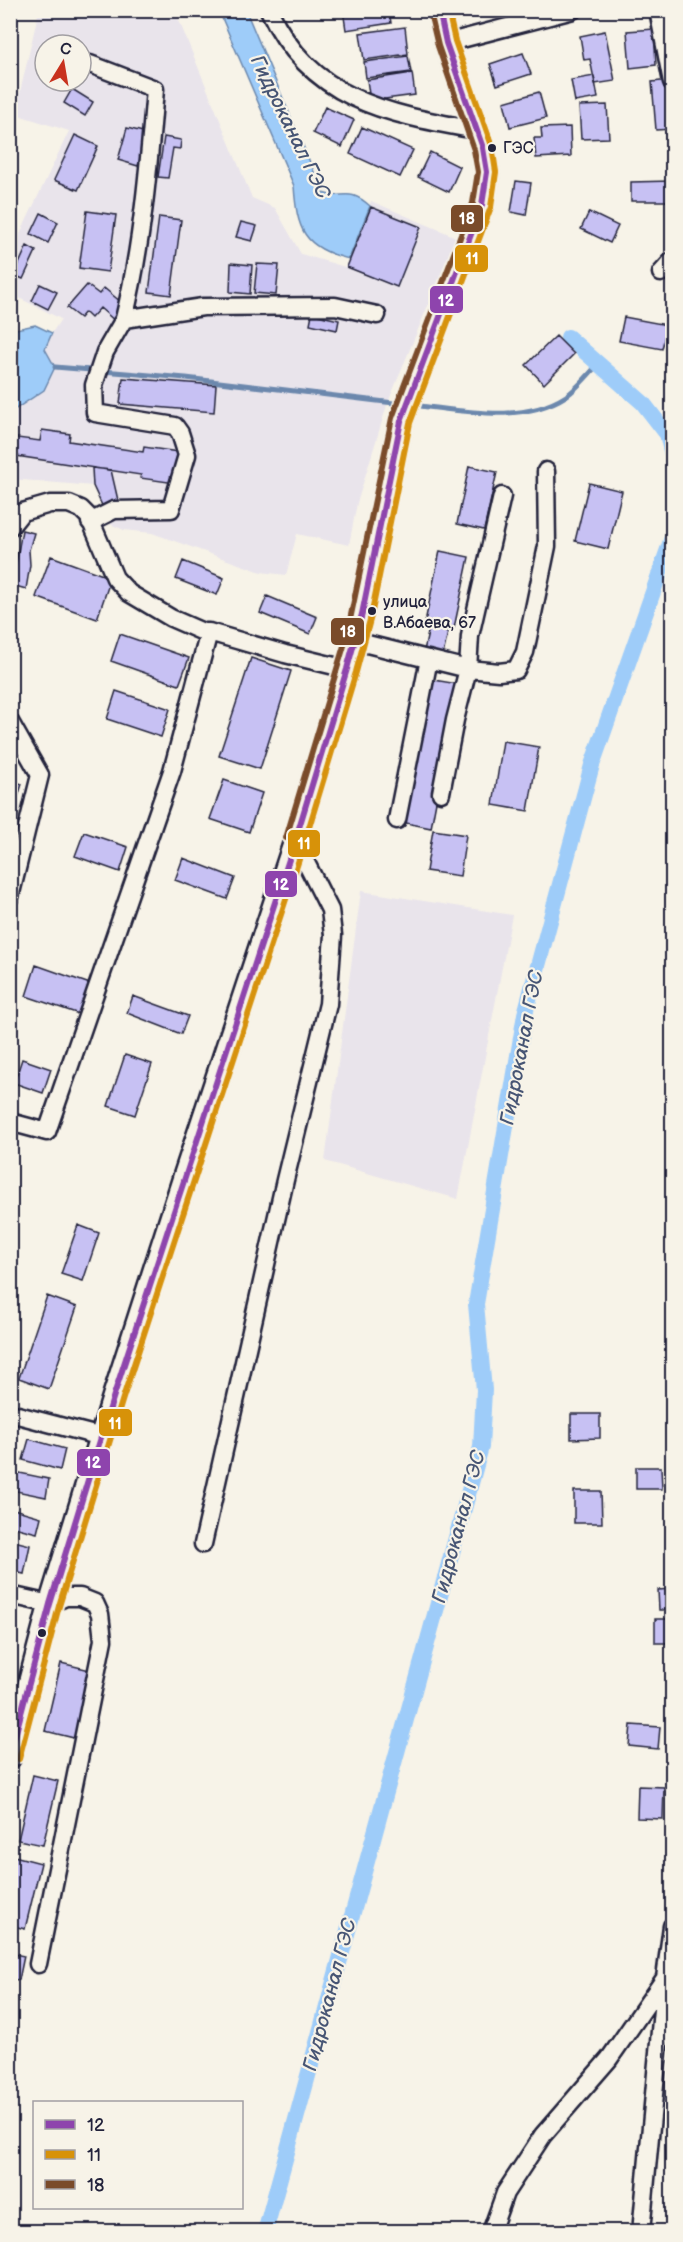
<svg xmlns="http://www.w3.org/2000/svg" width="683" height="2242" font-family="'Balsamiq Sans',sans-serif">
<rect width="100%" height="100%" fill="#f7f3e8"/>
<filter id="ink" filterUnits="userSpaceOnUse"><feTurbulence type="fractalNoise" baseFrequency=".0167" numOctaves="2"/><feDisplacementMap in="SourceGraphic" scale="12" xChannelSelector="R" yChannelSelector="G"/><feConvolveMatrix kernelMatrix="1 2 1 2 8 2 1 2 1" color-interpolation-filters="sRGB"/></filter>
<g filter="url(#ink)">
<path fill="#e9e4eb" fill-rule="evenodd" d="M39,10L175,11L252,198L275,208L301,254L345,267L371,201L456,237L387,405L357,503L349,545L297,534L286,575L261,572L152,533L124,530L110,524L113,510L104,509L93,486L11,479V396L61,319L11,294L10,255L69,131L15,114ZM45,45H81V81H45Z
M361,891L512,915L458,1199L325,1161Z"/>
<path fill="#9eccf9" stroke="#6c88ad" stroke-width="1.5" d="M219,11H246L323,193C342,201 347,185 370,206L349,259C303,248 297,229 294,186Z
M35,325L52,333L45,349L55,367L44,390L11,412V330Z"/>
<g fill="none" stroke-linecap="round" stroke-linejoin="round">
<path stroke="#6c88ad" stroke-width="5" d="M55,367L186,378L402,404
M411,405C462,410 521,425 566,396C578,388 589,374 599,363"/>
<path stroke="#9eccf9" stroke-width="16" d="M568,337L643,403L667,434L672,455
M265,2232L481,1447L484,1390L476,1304L525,1014L592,765L672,538"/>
</g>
<path fill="#c7c1f3" stroke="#22223b" stroke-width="1.5" d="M343,10H389L391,23L346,30Z
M405,27L408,54L364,60L360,33Z
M654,29L656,65L630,68L627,31Z
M605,31L615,81L595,84L590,59L584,60L580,36Z
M523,53L531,74L497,85L490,64Z
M408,56L411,72L366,78L364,62Z
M412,73L415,95L370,101L367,80Z
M594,76L598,98L575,102L571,80Z
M670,80L672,129L656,130L652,82Z
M72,89L93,102L85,116L64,103Z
M539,92L546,118L510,127L504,102Z
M607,105L609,138L581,139L579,106Z
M325,107L354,120L342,147L313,133Z
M362,127L413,150L400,177L350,154Z
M570,127L571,156L536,158L534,138H542L541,128Z
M127,128L147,133L138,166L118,160Z
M75,135L98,146L78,190L54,180Z
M164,137L181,140L180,149L173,148L168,178L158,177Z
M430,152L460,167L449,192L418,177Z
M516,181L531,183L526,215L511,212Z
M671,181V201H631V182Z
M371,207L421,227L397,287L347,267Z
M87,211L116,215L108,272L79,268Z
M589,212L618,226L610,243L581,229Z
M41,213L58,222L48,243L31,234Z
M159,217L181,220L171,295L149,292Z
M241,222L257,226L252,241L236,237Z
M27,246L36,251L23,279L14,275Z
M231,263L252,265L250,294L230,292Z
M257,264L279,265L276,295L254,293Z
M40,284L57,292L48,309L32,301Z
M87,285L99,294L104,288L127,307L115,321L100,308L91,318L85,312L80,318L67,308Z
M312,314L339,320L337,330L310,324Z
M624,317L667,325L662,349L619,341Z
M556,336L574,354L544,384L526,365Z
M123,378L216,385L214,412L120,404Z
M42,430L70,434L69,441L143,452L144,447L178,452L175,483L140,478L141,475L10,455V437L40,441Z
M469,466L497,472L484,530L457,524Z
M92,468L111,470L120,509L105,512L93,486Z
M589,483L622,491L608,549L575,541Z
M22,530L34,533L29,550L30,565L26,589L12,585Z
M440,551L469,557L454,628L425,622Z
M51,556L111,578L97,619L36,597Z
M183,561L224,578L217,595L176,579Z
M267,596L317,617L310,634L260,613Z
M429,628L448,632L443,655L424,651Z
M120,634L189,658L179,685L111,661Z
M251,658L291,671L260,769L219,756Z
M428,679L458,684L431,828L401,822Z
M116,691L170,709L161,737L107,719Z
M503,741L539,747L528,811L493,805Z
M10,780L22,784L10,822Z
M224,780L262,793L249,832L210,819Z
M433,830L466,835L460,876L426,871Z
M84,832L128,847L120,872L75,856Z
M183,858L235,878L227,899L175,880Z
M36,965L90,984L79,1014L26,996Z
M133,996L188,1016L181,1034L127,1013Z
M125,1055L152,1064L135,1115L108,1106Z
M22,1059L51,1069L43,1093L14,1083Z
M78,1225L99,1233L83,1281L61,1274Z
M47,1296L77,1307L49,1389L19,1378Z
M571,1414H600V1438L571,1439Z
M29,1439L65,1449L60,1470L23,1460Z
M636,1467H661L662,1489H636Z
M10,1471L49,1479L46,1497L16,1491L17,1482L10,1481Z
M574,1491H601L602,1523H574Z
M10,1508L41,1517L37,1533L10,1526Z
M10,1540L30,1545L24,1574L10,1571Z
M672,1589V1610H659L658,1590Z
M655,1619H672V1643H655Z
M61,1663L90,1670L74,1738L45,1731Z
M631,1725L660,1727L658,1749L629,1746Z
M33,1775L58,1781L43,1845L18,1840Z
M638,1786L664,1787L663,1819L637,1818Z
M14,1856L41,1863L25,1929L10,1925V1870Z
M10,1931L17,1932L13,1951H10Z
M10,1953L24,1956L19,1980L10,1979Z"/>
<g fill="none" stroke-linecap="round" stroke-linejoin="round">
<defs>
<path id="minor" d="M269,10C311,101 388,114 476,130
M658,10L672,82
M446,43L573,10
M90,64L155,89C149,164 142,246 124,319
M661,273L672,261
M90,522L114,510L171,509L187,455L180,433L175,426L95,413L94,385L105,352L124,319L203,307L335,306L377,315
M10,527L22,512L50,504H69L81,509L89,517L115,578L129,593L171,618L203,632H209L285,654L347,669
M355,641L468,669L470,636L502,496
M10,722L40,775L10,897
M441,793L455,720L468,669L499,672L516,670L525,652L547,546L546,471
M397,820L429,659
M10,1122L47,1132L172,771L209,632
M10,1413L102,1437
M203,1544L285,1180L328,1004L333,935L330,910L295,841
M10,1595L50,1604L66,1597H80L95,1603L100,1614L103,1640L38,1964
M491,2232L505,2193L543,2135L609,2059L665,1978
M641,2232L665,1978L672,1926"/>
<path id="major" d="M10,1757L50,1604L114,1395L185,1174L295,841L347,669L362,614L401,421L482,205L487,172L483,148L446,43L439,10"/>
</defs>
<use href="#minor" stroke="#22223b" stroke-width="21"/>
<use href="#major" stroke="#22223b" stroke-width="26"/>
<use href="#minor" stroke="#f7f3e8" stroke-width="16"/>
<use href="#major" stroke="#f7f3e8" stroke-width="21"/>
<defs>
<path id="bus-1" d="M10,1755L50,1604L114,1395L295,841L347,669L362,614L401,421L482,205L487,172L483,148L446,43L439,10"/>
<path id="bus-2" d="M19,1759L59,1606L123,1398L304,844L356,672L371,616L410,423L491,207L496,172L492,146L455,41L448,10"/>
<path id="bus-3" d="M286,838L346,639L392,418L473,203L478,172L474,150L438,46L430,12"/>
</defs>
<use href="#bus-1" stroke="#f7f3e8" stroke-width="10"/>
<use href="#bus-2" stroke="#f7f3e8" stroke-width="10"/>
<use href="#bus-3" stroke="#f7f3e8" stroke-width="10"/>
<use href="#bus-1" stroke="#8e44ad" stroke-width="6"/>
<use href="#bus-2" stroke="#d79209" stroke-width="6"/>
<use href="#bus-3" stroke="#7a4b2a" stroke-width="6"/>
</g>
</g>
<g fill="#22223b" stroke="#f7f3e8" stroke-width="2">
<circle cx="492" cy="148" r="5"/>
<circle cx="372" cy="611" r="5"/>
<circle cx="42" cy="1633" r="5"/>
</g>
<g text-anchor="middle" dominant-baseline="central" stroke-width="4.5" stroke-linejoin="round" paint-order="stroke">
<g font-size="16" fill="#22223b" stroke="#f7f3e8" text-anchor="start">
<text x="503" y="148">ГЭС</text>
<text x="383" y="602">улица<tspan x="383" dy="21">В.Абаева, 67</tspan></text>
</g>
<g font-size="20" font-style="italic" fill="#475574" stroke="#f7f3e8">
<text transform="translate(290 127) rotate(64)">Гидроканал ГЭС</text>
<text transform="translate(522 1048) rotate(-79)">Гидроканал ГЭС</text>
<text transform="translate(459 1527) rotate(-75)">Гидроканал ГЭС</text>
<text transform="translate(330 1995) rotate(-75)">Гидроканал ГЭС</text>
</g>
</g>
<g stroke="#f7f3e8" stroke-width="2">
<rect x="450" y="204" width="34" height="29" rx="6" fill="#7a4b2a"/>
<rect x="454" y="244" width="35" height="29" rx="6" fill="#d79209"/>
<rect x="429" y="285" width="35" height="29" rx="6" fill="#8e44ad"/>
<rect x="330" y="617" width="35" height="29" rx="6" fill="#7a4b2a"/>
<rect x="287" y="829" width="34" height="29" rx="6" fill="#d79209"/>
<rect x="264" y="870" width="34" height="28" rx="6" fill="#8e44ad"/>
<rect x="98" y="1408" width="35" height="29" rx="6" fill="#d79209"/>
<rect x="76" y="1448" width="35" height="29" rx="6" fill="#8e44ad"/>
</g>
<g font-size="16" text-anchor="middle" font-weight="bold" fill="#fff">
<text x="467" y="224">18</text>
<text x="472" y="264">11</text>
<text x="446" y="306">12</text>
<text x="348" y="637">18</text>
<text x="304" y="849">11</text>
<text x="281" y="890">12</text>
<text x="115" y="1429">11</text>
<text x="93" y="1468">12</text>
</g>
<rect width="683" height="2242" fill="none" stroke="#f7f3e8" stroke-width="36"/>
<rect x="18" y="18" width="647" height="2206" fill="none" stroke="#22223b" stroke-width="2" filter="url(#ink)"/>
<rect x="33" y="2101" width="210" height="108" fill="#f7f3e8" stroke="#a29fa3" stroke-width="1.5"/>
<rect x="45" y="2120" width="30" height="9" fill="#8e44ad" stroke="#a29fa3" stroke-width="1.5"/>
<text x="87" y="2131" font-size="18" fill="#22223b">12</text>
<rect x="45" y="2150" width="30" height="9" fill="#d79209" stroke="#a29fa3" stroke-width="1.5"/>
<text x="87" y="2161" font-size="18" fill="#22223b">11</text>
<rect x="45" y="2180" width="30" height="9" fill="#7a4b2a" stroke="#a29fa3" stroke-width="1.5"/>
<text x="87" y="2191" font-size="18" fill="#22223b">18</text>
<g transform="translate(63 63) rotate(11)"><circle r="28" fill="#f7f3e8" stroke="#a29fa3" stroke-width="1.5"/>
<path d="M0-4.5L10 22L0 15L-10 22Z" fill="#c8321e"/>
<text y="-9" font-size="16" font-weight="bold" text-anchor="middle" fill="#22223b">С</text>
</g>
</svg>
